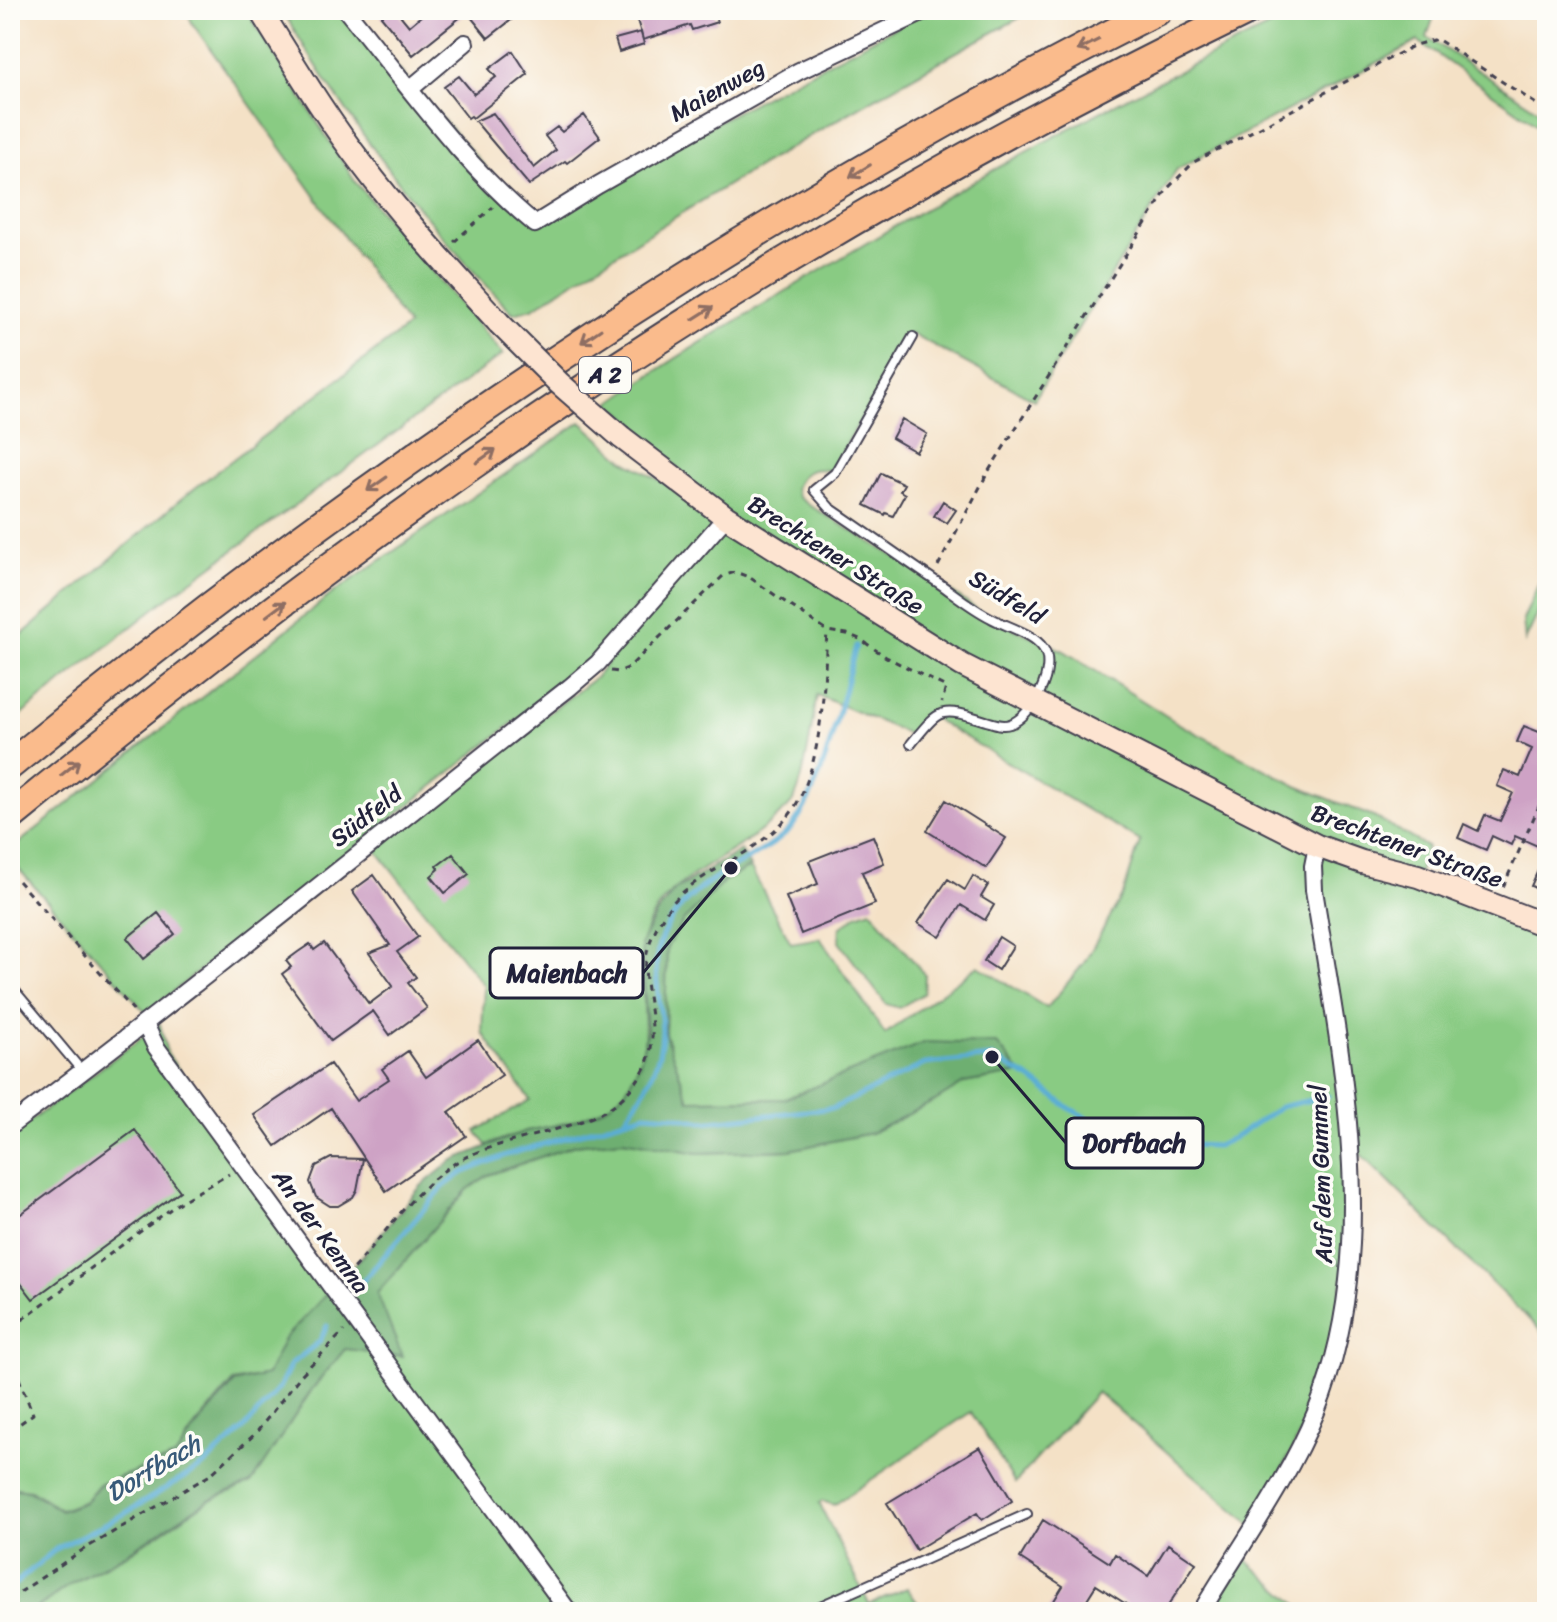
<svg xmlns="http://www.w3.org/2000/svg" width="1557" height="1622" font-family="Sriracha,sans-serif">
<rect width="100%" height="100%" fill="#fdfcf7"/>
<filter id="ink" filterUnits="userSpaceOnUse"><feTurbulence type="fractalNoise" baseFrequency=".0125" numOctaves="2"/><feDisplacementMap in="SourceGraphic" scale="16" xChannelSelector="R" yChannelSelector="G"/><feConvolveMatrix kernelMatrix="1 2 1 2 8 2 1 2 1" color-interpolation-filters="sRGB"/></filter>
<filter id="wash" filterUnits="userSpaceOnUse"><feTurbulence type="fractalNoise" baseFrequency=".006" numOctaves="4" result="noise"/><feDisplacementMap in="SourceGraphic" scale="32" xChannelSelector="R" yChannelSelector="G"/><feGaussianBlur stdDeviation="1.8" result="paint"/><feColorMatrix in="noise" values="0 0 0 0 0 0 0 0 0 0 0 0 0 0 0 0 0 1.4 0 .05"/><feComposite in="paint" operator="in"/></filter>
<g filter="url(#wash)">
<rect width="100%" height="100%" fill="#f4e1c6"/>
<path fill="#89cb83" stroke="#56765f" stroke-width="2" d="M187,10H246L356,183L503,354L161,603L10,724V645L182,498L408,326L192,23Z
M282,10H346L536,224L598,185L928,10H1034C862,102 696,201 533,308L513,313C423,222 347,120 282,10Z
M1305,10H1436L1427,37L1547,116V132L1418,41L1177,169L1034,400L911,333L831,471C813,466 802,471 795,488L798,497L809,505L932,579L988,617L1064,651L1179,724L1297,786L1378,819L1427,847L1418,875L1547,928V1337L1349,1143L1351,1224L1327,1379L1254,1527L1097,1392L1015,1483L971,1412L834,1505L822,1501L819,1503L869,1604L907,1588L924,1612H32L72,1583L125,1556L210,1500L251,1483L313,1388L345,1349L377,1293L467,1190L488,1175L575,1145L623,1140L698,1153L790,1150L871,1133L935,1101L964,1083L1020,1073L898,1054L784,1099L689,1100L665,1034L667,947L683,921L726,879L750,867L791,943L820,938L885,1034L978,966L1047,1008L1084,963L1124,892L1140,841L926,714L911,735L817,695C813,717 804,785 793,801C789,808 781,813 776,818C741,852 675,875 653,915C622,970 668,1035 626,1090C603,1120 561,1123 527,1131C513,1135 500,1140 487,1145L476,1131L530,1100L482,1032L484,986L372,845L595,678L715,530L595,658L146,1013L10,859V850L333,593L581,422L625,461L723,515L636,425L610,403C684,350 763,305 841,258C992,168 1146,84 1305,10Z
M1547,564V594L1525,641L1523,620Z
M871,910L925,975L924,993L899,1008L886,1004L839,942L840,928L857,915Z
M160,1024L167,1053L333,1287L284,1339L267,1375L233,1382L195,1426L175,1457L99,1484L85,1501L61,1510L31,1490L10,1487V1136Z
M1237,1552L1306,1612H1201Z"/>
<path fill="#6eaf71" stroke="#486856" stroke-width="2" d="M741,850L750,867L726,880L683,921L667,947L665,1034L689,1100L784,1099L926,1042L997,1044L1021,1073L964,1083L935,1101L871,1133L790,1150L698,1153L623,1140L575,1145L488,1175L467,1190L377,1293L402,1356L345,1349L312,1389L251,1483L209,1500L124,1555L72,1583L31,1612H10V1488L30,1491L61,1511L85,1502L99,1485L175,1457L196,1427L234,1383L267,1375L284,1339L357,1262L421,1186L453,1160L526,1131L568,1123L607,1107L626,1090L640,1062L647,1031L641,943L656,914L675,890Z"/>
<g fill="none" stroke-linecap="round" stroke-linejoin="round">
<path stroke="#5aadd5" stroke-width="5" d="M626,1118C644,1092 662,1064 662,1030C661,1000 649,964 663,934C680,898 712,878 747,859C763,850 779,842 791,828C825,787 841,698 856,646
M356,1289L443,1187L462,1173L506,1155L645,1114L674,1116L703,1122L834,1108L925,1064L992,1057L1031,1079L1069,1108L1100,1125L1131,1140L1156,1144L1217,1146L1232,1139L1280,1107L1328,1096
M10,1588L56,1549L124,1514L204,1465L244,1429L279,1388L291,1364L319,1342L327,1326"/>
</g>
<g id="blocks">
<path fill="#cea2c5" d="M388,10H396L409,26L428,10H524L488,38L467,12L413,55L381,16Z
M634,10H686L688,18L713,10L717,22L692,30L690,25L643,40Z
M641,32L644,44L619,52L615,39Z
M513,51L528,74L473,118L471,116L468,118L444,87L459,76L474,94L496,77L489,69Z
M493,113L534,168L556,150L545,136L557,127L562,132L584,115L600,137L567,163L565,161L529,185L475,121Z
M902,419L927,434L916,452L892,438Z
M881,473L904,484L900,491L905,494L893,516L886,513L885,515L865,505Z
M943,501L956,510L947,523L934,516Z
M1547,714V837L1542,848L1515,836L1511,845L1492,836L1486,850L1458,838L1464,824L1478,831L1485,815L1500,821L1513,793L1497,786L1504,770L1520,777L1532,749L1517,742L1524,726L1539,732Z
M946,800L1006,838L986,868L927,831Z
M873,836L884,863L862,872L875,904L801,934L786,897L818,884L809,861Z
M1547,850V894L1531,886Z
M453,854L469,874L445,893L431,876L439,869L437,866Z
M374,875L418,937L397,952L416,977L408,983L427,1008L390,1035L373,1011L331,1041L282,974L291,967L286,961L298,952L310,944L314,950L324,943L369,1004L393,986L369,953L390,945L352,891Z
M973,876L988,885L981,897L994,905L985,920L961,905L940,937L918,923L948,879L965,890Z
M158,913L175,934L144,959L127,938Z
M999,937L1013,946L998,970L984,961Z
M478,1040L502,1075L449,1112L466,1136L386,1191L331,1108L276,1146L254,1115L330,1064L356,1101L389,1079L382,1069L408,1051L426,1077Z
M135,1130L180,1191L33,1299L10,1269V1222Z
M331,1158L363,1159L357,1190L353,1197L338,1206H330L316,1197L310,1182L316,1166Z
M980,1447L1012,1501L982,1520L977,1513L916,1550L887,1503Z
M1043,1520L1110,1563L1115,1554L1148,1576L1168,1544L1196,1563L1164,1612H1132L1124,1607L1126,1604L1096,1585L1079,1612H1047L1063,1586L1020,1558Z"/>
</g>
</g>
<g filter="url(#ink)">
<use href="#blocks" fill-opacity="0" stroke="#423f50" stroke-width="2"/>
<g fill="none" stroke-linecap="round" stroke-linejoin="round">
<defs>
<path id="lane" d="M911,744C941,707 940,707 986,721C994,723 1002,727 1010,724C1032,717 1058,668 1043,648C1033,633 1007,627 991,618C973,609 957,596 940,584C903,559 867,533 830,508L814,490L835,473L913,337
M10,985L82,1071
M807,1612L1027,1514"/>
<path id="street" d="M346,10C406,83 462,164 535,224L598,185L799,71L928,10
M410,89L465,43
M145,1024L156,1047L569,1612
M10,1126C200,984 383,833 570,687L598,663L726,517
M1201,1612C1240,1546 1287,1483 1316,1412C1383,1246 1341,1059 1314,890L1313,866L1317,846"/>
<path id="secondary" d="M260,10C293,62 324,115 362,164C404,220 452,271 499,323
M621,437L726,517L962,665L1317,846L1362,862L1418,876L1547,926"/>
<path id="highway" d="M10,765C365,474 747,216 1158,10
M10,817C185,674 365,536 552,410C774,260 1008,127 1249,10"/>
</defs>
<use href="#lane" stroke="#423f50" stroke-width="12"/>
<use href="#street" stroke="#423f50" stroke-width="20"/>
<use href="#secondary" stroke="#423f50" stroke-width="26"/>
<use href="#highway" stroke="#423f50" stroke-width="32"/>
<path stroke="#423f50" stroke-width="3" stroke-dasharray="6 6" stroke-linecap="butt" d="M454,242L493,207
M938,566L988,472L1168,188L1194,162L1415,45L1437,39L1547,111
M611,671L618,672L628,668L723,576L735,572L749,577L827,631L847,634L860,639L886,657L946,687L942,702
M10,872L135,1012
M1503,887L1547,788
M345,1277C384,1238 415,1184 464,1158C508,1136 589,1130 621,1099C685,1039 626,991 653,935C677,883 706,878 750,849C768,837 787,822 797,803C823,758 824,683 827,631
M10,1341L24,1318L180,1202L229,1174
M10,1356L33,1414L10,1431
M10,1599L81,1551L210,1475L256,1433L301,1375L344,1331"/>
<use href="#lane" stroke="#fff" stroke-width="8"/>
<use href="#street" stroke="#fff" stroke-width="16"/>
<use href="#secondary" stroke="#fde4d1" stroke-width="22"/>
<use href="#highway" stroke="#fabb8c" stroke-width="28"/>
<defs>
<path id="secondary-bridge" d="M499,323L559,383L621,437"/>
</defs>
<use href="#secondary-bridge" stroke="#423f50" stroke-width="26" stroke-linecap="butt"/>
<use href="#secondary-bridge" stroke="#fde4d1" stroke-width="22"/>
</g>
<defs><path id="oneway-shaft" d="M-6 0H5M1.5-3L5.5 0L1.5 3" fill="none" stroke-width="1.6" stroke-linecap="round" stroke-linejoin="round" transform="scale(2)"/></defs>
<g stroke="#8e6e64">
<use href="#oneway-shaft" transform="translate(1088 45) rotate(153)"/>
<use href="#oneway-shaft" transform="translate(860 171) rotate(149)"/>
<use href="#oneway-shaft" transform="translate(703 313) rotate(-32)"/>
<use href="#oneway-shaft" transform="translate(591 336) rotate(146)"/>
<use href="#oneway-shaft" transform="translate(486 456) rotate(-35)"/>
<use href="#oneway-shaft" transform="translate(377 484) rotate(145)"/>
<use href="#oneway-shaft" transform="translate(276 609) rotate(-37)"/>
<use href="#oneway-shaft" transform="translate(70 768) rotate(-39)"/>
</g>
</g>
<g text-anchor="middle" dominant-baseline="central" stroke-width="7" stroke-linejoin="round" paint-order="stroke">
<rect fill="#fdfcf7" stroke="#646373" stroke-width="2" x="579" y="357" width="52" height="36" rx="6"/>
<g font-size="22" font-weight="bold" fill="#22223b">
<text x="605" y="375">A 2</text>
</g>
<g font-size="24" fill="#22223b" stroke="#fdfcf7">
<text transform="translate(717 90) rotate(-29)">Maienweg</text>
<text transform="translate(836 555) rotate(32)">Brechtener Straße</text>
<text transform="translate(1007 597) rotate(31)">Südfeld</text>
<text transform="translate(366 816) rotate(-38)">Südfeld</text>
<text transform="translate(1407 846) rotate(20)">Brechtener Straße</text>
<text transform="translate(1321 1174) rotate(-92)">Auf dem Gummel</text>
<text transform="translate(321 1231) rotate(54)">An der Kemna</text>
</g>
<g font-size="26" font-style="italic" fill="#385a79" stroke="#fdfcf7">
<text transform="translate(153 1468) rotate(-31)">Dorfbach</text>
</g>
</g>
<path fill="none" stroke="#22223b" stroke-width="3" d="M731 868L643 973M992 1057L1066 1143"/>
<g fill="#22223b" stroke="#fdfcf7" stroke-width="3">
<circle cx="731" cy="868" r="8"/>
<circle cx="992" cy="1057" r="8"/>
</g>
<g fill="#fdfcf7" stroke="#22223b" stroke-width="3">
<rect x="490" y="948" width="153" height="50" rx="8"/>
<rect x="1066" y="1118" width="137" height="50" rx="8"/>
</g>
<g font-size="26" text-anchor="middle" font-weight="bold" fill="#22223b">
<text x="567" y="982">Maienbach</text>
<text x="1134" y="1152">Dorfbach</text>
</g>
<rect width="1557" height="1622" fill="none" stroke="#fdfcf7" stroke-width="40"/>
</svg>
